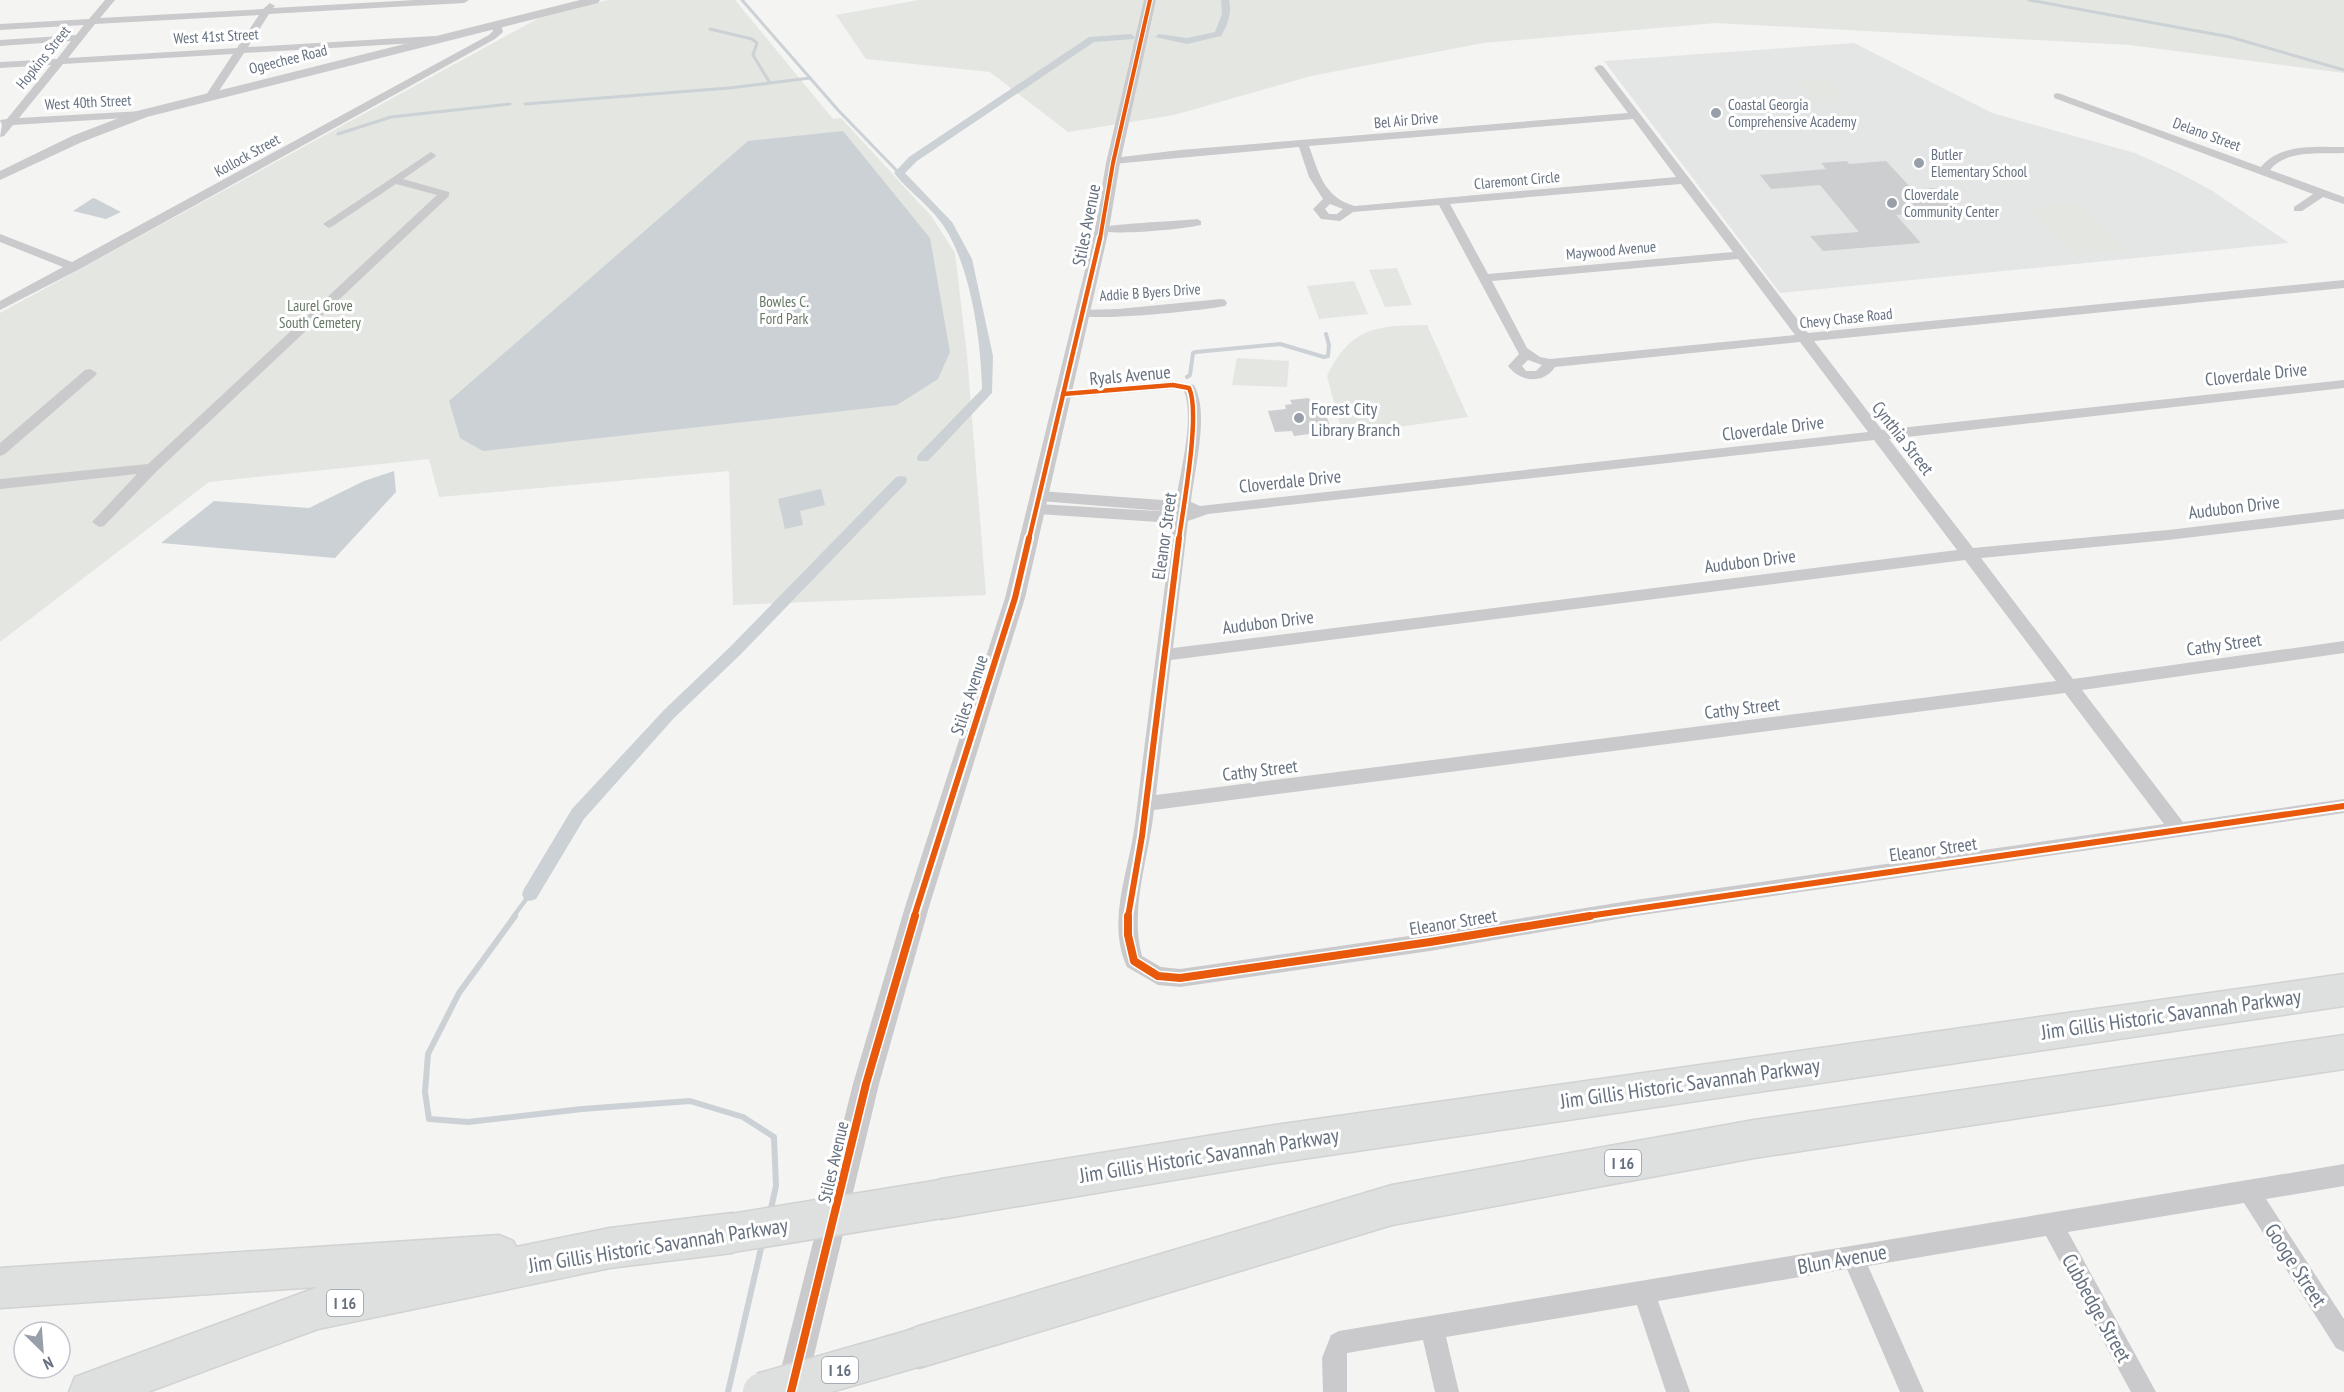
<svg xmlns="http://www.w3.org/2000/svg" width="2344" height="1392" font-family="'PT Sans Narrow',sans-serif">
<rect width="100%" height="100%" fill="#f4f4f3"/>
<path fill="#e4e5e5" d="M1854,43L1992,113L2135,153L2177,172L2211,190L2289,243L1780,293L1604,61Z"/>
<path fill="#e3e6e1" d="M608,0H735L833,119L841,118L932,217L955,253L967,355L986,595L733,605L729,471L439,497L429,459L209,482L0,642V313L539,18Z
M919,0H2344V73L2130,45L1716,23L1483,43L1311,76L1174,115L1068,132L990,72L866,59L836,15Z
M1800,80H1832L1846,103L1814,102Z
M2078,201L2129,250L2072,256L2027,208Z
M1397,268L1412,305L1385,307L1369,270Z
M1354,281L1368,314L1319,319L1307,286Z
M1427,325L1468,417L1343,435L1327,376C1352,326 1376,326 1427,325Z
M1237,358L1289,361L1287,387L1232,385Z"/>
<path fill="#cbd1d5" d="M843,131L930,238L950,352L938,379L897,405L483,451L460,438L449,401L748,141Z
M93,198L96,199L121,212L106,219L73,211Z
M394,471L396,492L335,558L161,543L214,501L309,508L364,481Z
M821,489L825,505L800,511L803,525L785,529L778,499Z"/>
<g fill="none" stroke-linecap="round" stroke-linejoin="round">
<path stroke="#cbd1d5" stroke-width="3" d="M742,0L838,110L899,173
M2029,0L2230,37L2344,70
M710,29L752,39L757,43L753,55L770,83
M525,104L729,88L810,78
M338,134L391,117L510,104"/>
<path stroke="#cbd1d5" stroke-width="4" d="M1187,377L1190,375L1193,353L1196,352L1280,344L1324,357L1328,356L1329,345L1326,334"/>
<path stroke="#cbd1d5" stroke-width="4.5" d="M513,917L530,894"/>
<path stroke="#cbd1d5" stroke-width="6" d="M515,916L459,993L428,1054L425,1092L429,1119L468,1122L582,1109L690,1101L743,1117L774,1137L776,1186L770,1213
M728,1392L762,1244"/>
<path fill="#cbd1d5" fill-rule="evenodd" d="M1221,0H1229C1232,14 1228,24 1221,36L1187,44L1155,37L1159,34L1187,38L1215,32L1222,14Z
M1131,34L1135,37L1134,39L1094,42L917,161L905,173L952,222L972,259L993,356L992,393L928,461H918L917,458L918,455L982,389C981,340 971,269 945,228C932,207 909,192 894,173L909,157L1089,37Z
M901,476L906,477L907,480L906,483L740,655L674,718L584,819L536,899L530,901L524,899L522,894L524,889L572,809L664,710L730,647L896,477Z"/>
</g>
<path fill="#cdcecf" d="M1847,161L1849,164L1886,161L1913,190L1934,188L1955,210L1896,215L1921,243L1823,251L1810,236L1859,232L1820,185L1771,189L1760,175L1826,169L1821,163Z
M1309,398L1313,407L1323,406L1330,426L1316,428L1318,433L1294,436L1292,431L1275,432L1268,411L1286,409L1285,405L1292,404L1290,400Z"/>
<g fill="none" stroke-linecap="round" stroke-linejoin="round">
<defs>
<path id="motorway" d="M2344,974V1006L1275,1163L941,1219L927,1213L921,1199L927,1185L941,1179L1275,1125Z
M2344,1035V1069L1754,1158L1392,1225L919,1368L904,1362L898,1347L904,1332L919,1326L1392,1185L1754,1120Z
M732,1213L746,1219L752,1233L746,1247L732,1253L610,1268L318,1329L148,1392H69L75,1377L318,1287L0,1308V1268L499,1235L513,1241L516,1247L610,1228Z"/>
</defs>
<use href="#motorway" stroke="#d1d2d2" stroke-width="3"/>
<path fill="#cacacc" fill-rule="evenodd" d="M105,0H115L100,18L263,9L270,3L275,6L273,8L415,0H469L464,3L269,14L248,47L434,36L439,39L434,42L244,53L215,97L211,98L206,95L233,54L63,64L19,118L142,111L147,114L142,117L13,125L4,136L0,137L2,125L0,120L7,119L51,65L0,68V62L57,59L71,41L0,46V40L76,35L84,25L0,30V24L89,19ZM259,15L237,48L68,58L95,24Z
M496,21L501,24L503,32L495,39L78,270L0,310V301L63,267L0,242V234L72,262L489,35L493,31L491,24Z
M1599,65L1603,66L1808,333L2344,280V288L1814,341L1882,430L2344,380V388L1889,439L1973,548L2168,530L2344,509V519L2168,540L1981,558L2073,679L2344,641V653L2082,690L2183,822L2344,799V813L1635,916L1430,951L1180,987L1158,985L1127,967C1106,921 1129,871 1135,824C1147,724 1160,623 1173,523L1038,514L1031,509L1038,504L1175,512L1040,501L1033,496L1040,491L1176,501C1180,472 1195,418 1184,391L1173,389L1063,398L1056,394L1058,391L1173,381L1194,385C1210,412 1194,471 1191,502L1200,506L1868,432L1800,342L1555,367C1543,385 1520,382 1508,366L1519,354L1439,205L1353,212L1340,221L1321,219L1313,209L1323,199L1309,177L1299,147L1113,164L1107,161L1113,158L1180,150L1628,113L1594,68ZM1633,119L1676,177L1355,206C1324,198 1319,173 1309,146ZM1681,184L1733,252L1488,274L1450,204ZM1330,204L1343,209L1337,214H1329L1325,209ZM1738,259L1795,335L1550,359L1540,357L1527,348L1492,281ZM1528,360L1542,365L1536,371H1526L1522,366ZM1874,440L1957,550L1173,648L1188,521L1208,514ZM1965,560L2056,681L1156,795L1171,660ZM2065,693L2164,824L1635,900L1430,933L1180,969L1161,967L1142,956C1129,908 1149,858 1154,810Z
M2058,93L2261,167C2281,143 2316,147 2344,147V153C2319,154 2287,149 2270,170L2344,197V204L2323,197L2302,211H2294V207L2313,194L2054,98V94Z
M431,152L436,155L435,157L403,179L449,192V196L157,471L104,526L99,527L92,522L137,474L0,489V479L148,464L437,195L396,184L333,226L329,228L323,224Z
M1197,219L1201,221V225C1185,229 1106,237 1096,229C1102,224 1182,221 1197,219Z
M1221,299L1225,300L1227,303L1225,306C1207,310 1085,323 1076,314L1082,310L1118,309Z
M90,369L97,373L95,376L5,454L0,456V443L85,370Z
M2344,1164V1186L2266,1199L2344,1319V1352L2336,1348L2244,1203L2068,1232L2156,1392H2131L2046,1236L1868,1266L1924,1392H1900L1847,1269L1658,1301L1690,1392H1666L1637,1305L1446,1337L1459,1392H1435L1423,1340L1347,1353V1392H1323L1322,1358L1331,1335L1339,1331Z"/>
<path fill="#cacacc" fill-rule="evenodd" d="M580,0H600L598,3L147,117L82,142L0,180V171L72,136L137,111Z
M1144,0H1156L1120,163L1109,229L1025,598L929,907L879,1084L806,1389L805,1392H777L776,1389L853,1084L905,907L1005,598L1095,229L1106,163Z"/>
<use href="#motorway" fill="#dedfdf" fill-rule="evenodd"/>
<defs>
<path id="motorway-bridge" d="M732,1233L941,1199
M762,1392L919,1347"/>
</defs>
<use href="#motorway-bridge" stroke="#d1d2d2" stroke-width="41" stroke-linecap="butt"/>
<use href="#motorway-bridge" stroke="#dedfdf" stroke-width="38"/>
<defs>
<path id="cycleway-far3" d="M1100,239L1113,163L1150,0"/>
<path id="cycleway-far2" d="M1063,394L1173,385L1189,388C1201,412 1183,508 1179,539
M1029,539L1100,238"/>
<path id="cycleway-far1" d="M914,917L1015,598L1029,538
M1128,917L1142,836L1179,538
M1581,917L2344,806"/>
<path id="cycleway" d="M1128,916V935L1134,961L1158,976L1180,978L1430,942L1590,916
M791,1392L866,1084L915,916"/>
</defs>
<use href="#cycleway-far3" stroke="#fff" stroke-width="6"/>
<use href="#cycleway-far2" stroke="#fff" stroke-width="8"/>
<use href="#cycleway-far1" stroke="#fff" stroke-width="10"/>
<use href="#cycleway" stroke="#fff" stroke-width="11"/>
<use href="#cycleway-far3" stroke="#e8590c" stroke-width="4"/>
<use href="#cycleway-far2" stroke="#e8590c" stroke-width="4.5"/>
<use href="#cycleway-far1" stroke="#e8590c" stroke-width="6"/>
<use href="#cycleway" stroke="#e8590c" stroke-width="8"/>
</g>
<g fill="#989fa8" stroke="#fff" stroke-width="2">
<circle cx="1716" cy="113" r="6"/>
<circle cx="1919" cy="163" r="6"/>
<circle cx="1892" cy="203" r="6"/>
<circle cx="1299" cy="418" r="6"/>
</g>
<g text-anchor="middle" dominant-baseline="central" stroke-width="6" stroke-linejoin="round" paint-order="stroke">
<g font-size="15" fill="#667180" stroke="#fff">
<text transform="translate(216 36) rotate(-3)">West 41st Street</text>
<text transform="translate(43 57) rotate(-51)">Hopkins Street</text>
<text transform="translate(288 59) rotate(-14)">Ogeechee Road</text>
<text transform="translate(88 102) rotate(-3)">West 40th Street</text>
<text transform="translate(1406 120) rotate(-5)">Bel Air Drive</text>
<text transform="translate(2207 134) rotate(20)">Delano Street</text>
<text transform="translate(247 155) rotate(-29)">Kollock Street</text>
<text transform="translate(1517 180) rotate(-5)">Claremont Circle</text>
<text transform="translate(1611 250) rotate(-5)">Maywood Avenue</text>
<text transform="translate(1150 292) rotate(-4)">Addie B Byers Drive</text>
<text transform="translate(1846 318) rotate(-6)">Chevy Chase Road</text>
</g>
<g font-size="15" fill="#667180" stroke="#fff" text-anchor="start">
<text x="1728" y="104">Coastal Georgia<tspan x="1728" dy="17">Comprehensive Academy</tspan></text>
<text x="1931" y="154">Butler<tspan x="1931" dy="17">Elementary School</tspan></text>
<text x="1904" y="194">Cloverdale<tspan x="1904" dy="17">Community Center</tspan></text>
</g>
<g font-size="15" fill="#657865" stroke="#fff">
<text x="784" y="301">Bowles C.<tspan x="784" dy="17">Ford Park</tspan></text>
<text x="320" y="305">Laurel Grove<tspan x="320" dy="17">South Cemetery</tspan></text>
</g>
<g fill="#fff" stroke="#949ca6" stroke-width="1.5">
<rect x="1605" y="1150" width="36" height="26" rx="4.5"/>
<rect x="327" y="1290" width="36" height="26" rx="4.5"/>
<rect x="822" y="1357" width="36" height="26" rx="4.5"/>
</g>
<g font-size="16" font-weight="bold" fill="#667180">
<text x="1623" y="1163">I 16</text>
<text x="345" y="1303">I 16</text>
<text x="840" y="1370">I 16</text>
</g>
<g font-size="18" fill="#667180" stroke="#fff">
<text transform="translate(1086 225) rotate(-79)">Stiles Avenue</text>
<text transform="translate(2256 374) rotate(-6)">Cloverdale Drive</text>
<text transform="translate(1130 375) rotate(-5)">Ryals Avenue</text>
<text transform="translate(1773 428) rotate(-7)">Cloverdale Drive</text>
<text transform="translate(1903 438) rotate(52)">Cynthia Street</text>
<text transform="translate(1290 481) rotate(-6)">Cloverdale Drive</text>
<text transform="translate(2234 507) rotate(-7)">Audubon Drive</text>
<text transform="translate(1164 536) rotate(-82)">Eleanor Street</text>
<text transform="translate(1750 561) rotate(-7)">Audubon Drive</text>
<text transform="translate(1268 622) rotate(-7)">Audubon Drive</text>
<text transform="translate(2224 644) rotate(-8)">Cathy Street</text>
<text transform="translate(969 695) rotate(-72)">Stiles Avenue</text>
<text transform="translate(1742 708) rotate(-7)">Cathy Street</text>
<text transform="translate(1260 770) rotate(-7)">Cathy Street</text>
<text transform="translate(1933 849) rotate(-8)">Eleanor Street</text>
<text transform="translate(1453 922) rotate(-9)">Eleanor Street</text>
<text transform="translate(833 1162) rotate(-77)">Stiles Avenue</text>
</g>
<g font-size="18" fill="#667180" stroke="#fff" text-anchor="start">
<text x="1311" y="408">Forest City<tspan x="1311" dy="21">Library Branch</tspan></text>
</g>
<g font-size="21" fill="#667180" stroke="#fff">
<text transform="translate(2171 1014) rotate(-8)">Jim Gillis Historic Savannah Parkway</text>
<text transform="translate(1690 1083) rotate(-8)">Jim Gillis Historic Savannah Parkway</text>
<text transform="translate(1209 1155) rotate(-9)">Jim Gillis Historic Savannah Parkway</text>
<text transform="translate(658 1245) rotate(-9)">Jim Gillis Historic Savannah Parkway</text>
<text transform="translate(1842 1259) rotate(-10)">Blun Avenue</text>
<text transform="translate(2296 1265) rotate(57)">Googe Street</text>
<text transform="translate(2097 1308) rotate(61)">Cubbedge Street</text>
</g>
</g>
<g transform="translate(42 1350) rotate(155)"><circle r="28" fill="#ffffff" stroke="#c2c6cc" stroke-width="1.5"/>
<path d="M0-4.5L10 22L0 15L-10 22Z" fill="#989fa8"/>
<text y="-9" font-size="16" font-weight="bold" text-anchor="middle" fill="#667180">N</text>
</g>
</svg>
